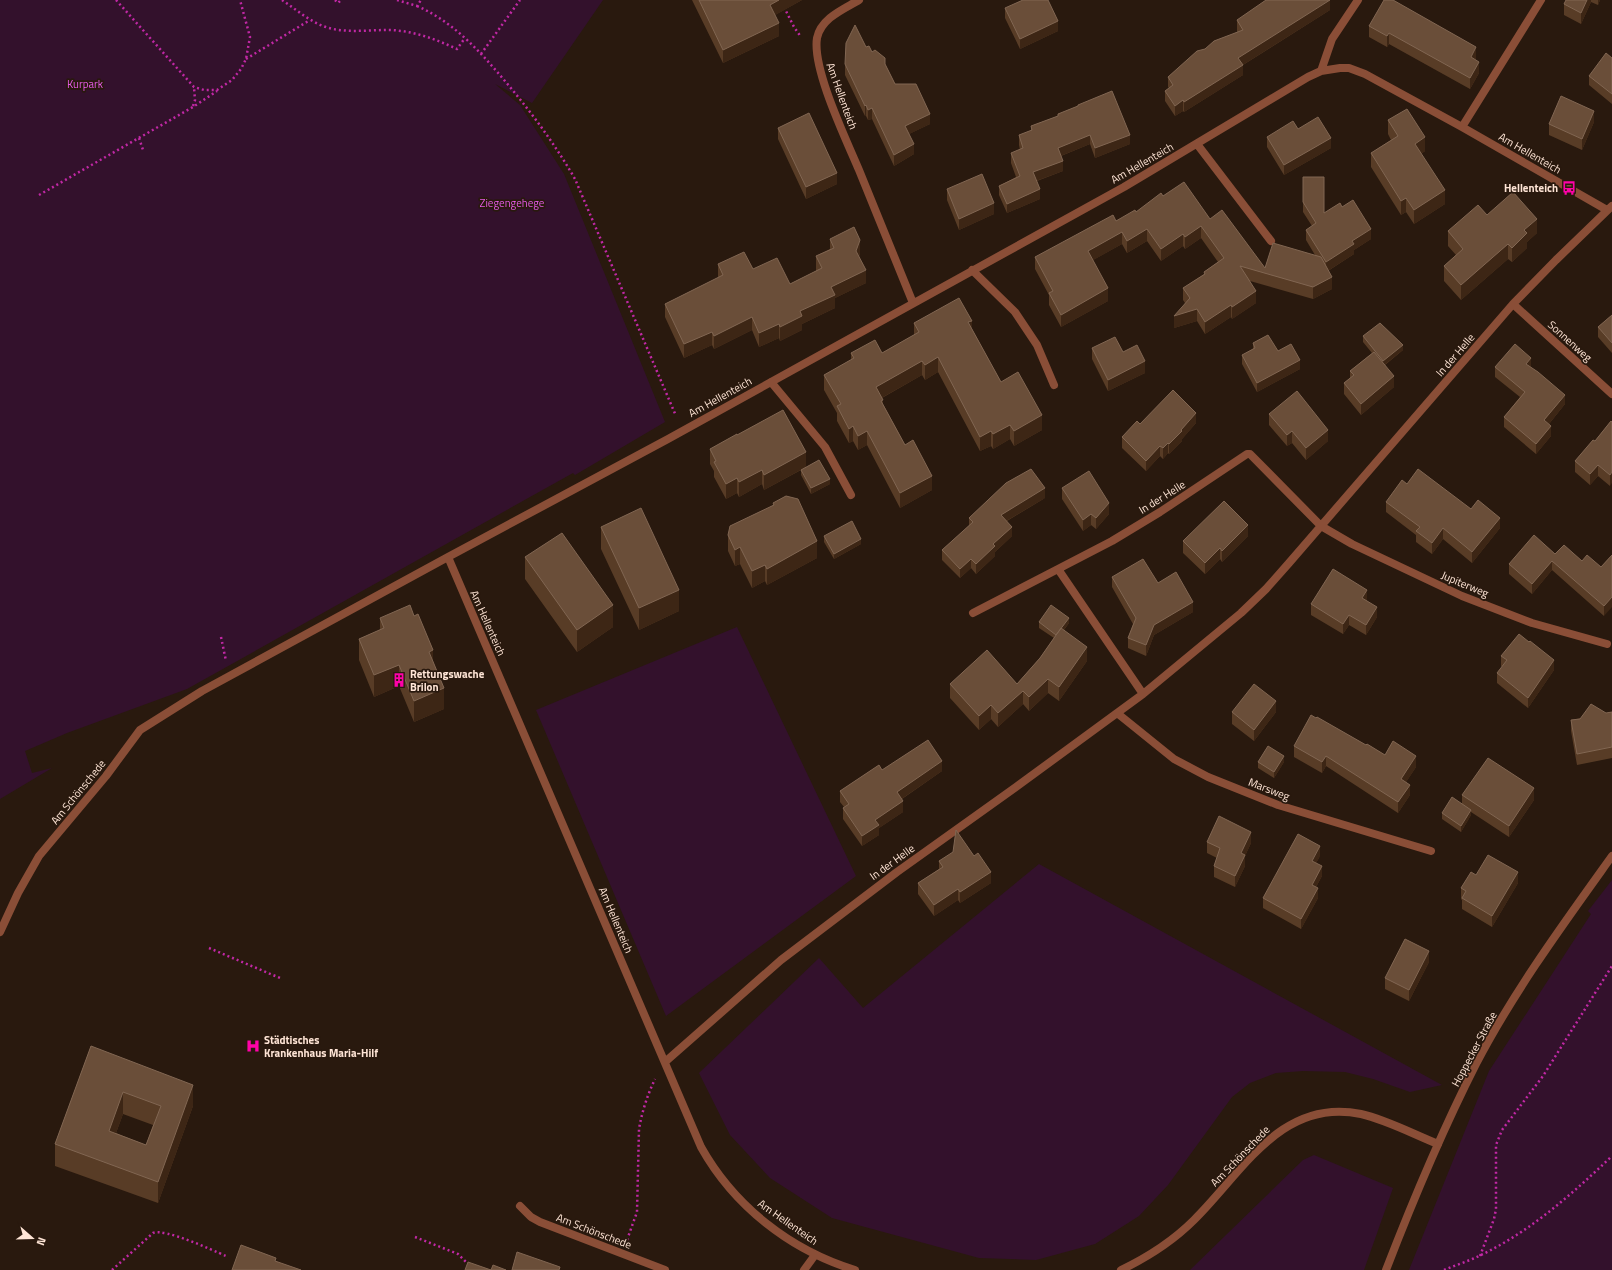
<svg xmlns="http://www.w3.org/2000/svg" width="1612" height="1270" font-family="'Titillium Web',sans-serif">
<rect width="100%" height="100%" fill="#29190e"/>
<path fill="#33112c" d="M0,0H603L532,103L495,84L520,105L564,174L665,422L575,475L573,473L187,689L67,733L25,751L32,773L52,768L0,799Z
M737,627L856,876L666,1016L536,710Z
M1039,864L1442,1085L1410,1092L1373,1079L1345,1072L1303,1071L1276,1073L1250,1083L1232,1097L1168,1185L1139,1216L1095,1244L1036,1260L979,1258L832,1218L770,1178L730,1135L699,1073L819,958L863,1008Z
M1612,880V1270H1409L1489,1071L1591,914L1588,911Z
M1314,1155L1393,1188L1364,1270H1190L1303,1160Z"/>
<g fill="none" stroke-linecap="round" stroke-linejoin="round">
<path stroke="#c128a5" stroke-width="2.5" stroke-dasharray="2 3" stroke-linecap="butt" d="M116,0L194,87L204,90H217L232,80L241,69L246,59L250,37L240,0
M282,0C297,10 311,23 329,28C348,33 368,30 387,30C412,30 435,39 457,49L465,38
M335,0L338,3L341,0
M397,0L417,6L421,0
M417,6C456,23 483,55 510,87C534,116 556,146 575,179L676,416
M784,7L794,27L801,37
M481,54L520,0
M246,59L310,20
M193,106L195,100L194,87
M139,138L143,150
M39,195L193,107L217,91
M221,637L226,661
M209,948L280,978
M415,1237L458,1254L469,1265
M627,1240L637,1212L639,1129C642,1112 647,1096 655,1079
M1480,1256L1494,1219L1496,1209V1145L1502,1130L1543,1076L1612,966
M112,1270L153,1233C165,1228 212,1250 226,1256
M1444,1270C1456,1265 1469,1261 1481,1255C1531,1231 1572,1194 1612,1156"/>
<path stroke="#8a4e37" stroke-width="8" d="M859,0C844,9 821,18 817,38C812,69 846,139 859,170C877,215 895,259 913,303
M1321,71L1332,39L1358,0
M1462,127L1541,0
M1197,144L1271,241
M972,270L1015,312L1037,345L1054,385
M1513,304L1612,394
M771,382L825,447L851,495
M448,557L701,1147C734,1206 790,1250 855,1270
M1058,569L1112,541L1160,512L1247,454H1250L1321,526L1352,544L1462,596L1532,623L1607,644
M973,613L1058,569L1143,694
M1117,713L1174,759L1208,777L1278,805L1431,851
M0,932L18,893L39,856L106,776L140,730L202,691L448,557L668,439L1124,187L1308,77L1321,71L1340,68H1349L1365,74L1462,127L1607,210
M665,1062L781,960L897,872L1016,787L1143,694L1241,613L1266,589L1289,563L1513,304L1556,260L1612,206
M520,1206L531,1217L540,1222L665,1270
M804,1270L815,1255
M1121,1270C1148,1257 1173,1241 1194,1220C1242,1173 1281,1097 1361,1114C1387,1120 1413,1134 1438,1144"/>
<path stroke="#8a4e37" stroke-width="8" d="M1386,1270C1413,1200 1442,1131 1476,1064C1514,991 1564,923 1612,856"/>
</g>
<path fill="#583c26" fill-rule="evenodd" d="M692,0H802L775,15L779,36L723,63Z
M1566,0H1600L1598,5L1591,2L1581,24L1564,15V4Z
M1005,8L1058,31L1020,49L1005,18Z
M1330,10L1243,65V75L1184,112L1183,111L1175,116L1165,101V91L1169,88L1168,87V77L1205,49L1237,32V20Z
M1369,26L1476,58L1475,60L1479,73L1470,89L1389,44L1387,47L1369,37Z
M866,47L885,64L895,84L930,124L909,134L914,154L894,166L872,119L868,120L866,116H865L845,75V64Z
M1612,58V104L1589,85V76Z
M1078,105L1130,144L1095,158L1090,144L1061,156L1063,171L1037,181L1040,199L1007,213L999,195V186L1016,177L1011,163V153L1020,150L1019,145V135L1031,131V126L1058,116V114L1078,106Z
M1388,120L1425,151L1421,154L1445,204L1414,224L1406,212L1401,215L1371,167V153L1391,140L1388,134Z
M1594,122L1582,150L1549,135V124Z
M778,128L837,184L806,199L778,139Z
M1298,129L1331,148L1284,175L1267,147V137Z
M1303,177L1324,213L1342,207L1371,239L1354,250V254L1328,271L1332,289L1313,299L1250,281L1256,303L1232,319L1231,317L1205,334L1197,321L1174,328L1185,303L1183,300V288L1204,274V272L1218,262L1201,238L1185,249L1183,246L1161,261L1147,241L1127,253L1122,244L1093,260L1108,301L1061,327L1049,305V295L1035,269V257L1136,212L1163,196L1210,219L1265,268L1315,255L1306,240V230L1312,226L1303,212Z
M947,189L994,214L959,230L947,200Z
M1487,215L1537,233L1527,242V248L1512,262L1508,259L1461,300L1444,281V266L1456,255L1448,246V231Z
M830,239L860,253L859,257L866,283L835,298V308L802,324V330L780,341L779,338L759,347L752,330L714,349L712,345L684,358L665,317V304L718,278V264L753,269L790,284L816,271V256L830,249Z
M1612,315V353L1598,337V327Z
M914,323L972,329L1001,382L1042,430L1014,446L1010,439L993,449L991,446L980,451L938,372L925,380L922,375L882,398L883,404L905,445L932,490L900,508L867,445L858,450L853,441L849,443L837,421V413L824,390V375L851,360V353H882L914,335Z
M1363,336L1403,350L1385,365L1394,387L1361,415L1344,394V383L1350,378V371L1372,353L1363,342Z
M1253,343L1278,351L1300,369L1257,392L1242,364V355L1253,349Z
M1092,348L1123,352L1145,373L1108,391L1092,359Z
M1495,367H1531L1565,404L1549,424L1551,436L1536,454L1504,427V417L1520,397L1495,377Z
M1269,414L1328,441L1306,460L1292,443L1287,446L1269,425Z
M1611,421L1610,486L1598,476L1590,485L1575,472V461L1595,441Z
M1196,423L1182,439V441L1169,454L1168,453L1163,459L1160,456L1146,471L1122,448V437L1140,424Z
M737,435L806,467L830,484L811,494L801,475V470L764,490L762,484L739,497L737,493L726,499L714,477V471L710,464V449Z
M1407,484L1471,509L1500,528L1472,563L1443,539L1432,554L1416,542V535L1386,512V502Z
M1062,488L1109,514L1096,529L1091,525L1083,531L1062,499Z
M1045,498L1007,521L1012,536L995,552V556L976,574L971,568L960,578L942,560V550L969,526V518Z
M773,503L817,558L767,585L765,581L752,588L740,564L735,566L728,551V535L773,505Z
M601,527L679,611L639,630L601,549Z
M824,536L861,544L834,559L824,542Z
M1248,536L1222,562L1220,559L1205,574L1183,553V541Z
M1555,554L1582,561L1601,567L1612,555L1604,616L1552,570L1532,594L1509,574V564Z
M525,557L613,627L577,652L525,579Z
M1112,577L1158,583L1193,612L1154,635L1146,656L1128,648V638L1133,624L1112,587Z
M1367,600V601L1377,617L1366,635L1349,625L1343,634L1311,615V604Z
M380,618L433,661L444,709L414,722L399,686L374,697L359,660V639L380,630Z
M1039,622L1069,623L1064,630L1087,661L1059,701L1048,693L1029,711L1023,704L998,727L991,719L979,730L950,698V684H1017L1040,658L1054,638L1039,628Z
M1529,642L1554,670L1528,708L1497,683V673L1502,667L1501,666V656Z
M1232,712H1276L1254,741L1232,724Z
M1612,712V758L1577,765L1571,731V720Z
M1366,745L1385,755L1416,767L1406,782L1410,795L1398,813L1326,766L1322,773L1294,757V746Z
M1258,762H1284L1274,778L1258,768Z
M882,770L942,771L902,799L903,812L879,828V835L862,846L843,819V808L844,807L840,802V791Z
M1462,795L1534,800L1509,837L1471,812V815L1461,832L1442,819V813L1462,804Z
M1207,842L1251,843L1245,856V866L1235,887L1214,877V866L1217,858L1207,853Z
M1320,856L1316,863L1322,876L1316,887L1318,898L1301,929L1263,908V898Z
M939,861L991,883L960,903L958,900L934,916L918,894V883L939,869Z
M1476,875L1518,883L1492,927L1462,909V900L1461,899V888Z
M1429,962L1409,1001L1385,989V978Z
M91,1046L193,1106L158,1203L55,1166V1144ZM123,1114L153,1125L146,1145L116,1133Z"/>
<path fill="#3d2615" d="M779,0H802L770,18V5Z
M1330,0V10L1238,68V58Z
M1587,0H1591V2L1581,24V13Z
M1598,0H1600L1598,5Z
M1058,21V31L1020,49V39Z
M779,23V36L723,63V50Z
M1389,33V44L1387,47V36Z
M1476,47V58L1471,68V57Z
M1479,62V73L1470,89V78Z
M1243,65V75L1184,112V102Z
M1183,100V111L1175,116V106Z
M866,105V116H865V106Z
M872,108V119L868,120V110Z
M1594,111V122L1582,150V139Z
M930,114V124L905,136V126Z
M1090,135V144L1058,157V148Z
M1130,135V144L1095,158V148Z
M1425,137V151L1415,158V144Z
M1331,138V148L1284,175V165Z
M914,144V154L894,166V155Z
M1063,161V171L1033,182V172Z
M837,173V184L806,199V187Z
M1040,189V199L1007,213V204Z
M1445,190V204L1414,224V210Z
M1406,198V212L1401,215V201Z
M994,203V214L959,230V219Z
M1537,219V233L1527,242V248L1512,262V248L1524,230Z
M1201,226V238L1185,249V237Z
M1147,229V241L1127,253V241Z
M1371,229V239L1354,250V254L1326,272V262L1352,241Z
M1122,232V244L1088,263V251Z
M1183,234V246L1161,261V249Z
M860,240V253L856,265V251Z
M1508,244V259L1461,300V285Z
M866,270V283L835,298V308L802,324V330L780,341V327L831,287Z
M1332,277V289L1313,299V287Z
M1108,288V301L1061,327V315Z
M1256,291V303L1232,319V307Z
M1231,305V317L1205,334V322Z
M1197,309V321L1174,328V316Z
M752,317V330L714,349V336Z
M972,321V335L968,322Z
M779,324V338L759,347V333Z
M712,332V345L684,358V344Z
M1403,345V350L1383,366V361Z
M938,357V372L925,380V365Z
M1531,358V368L1526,364Z
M1300,360V369L1257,392V383Z
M922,361V375L876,401V387Z
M1145,361V373L1108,391V380Z
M1394,376V387L1361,415V404Z
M1565,395V404L1544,430V420Z
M1196,413V423L1182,439V441L1169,454V444L1181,430Z
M1042,415V430L1014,446V431Z
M1010,425V439L993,449V434Z
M853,426V441L849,443V429Z
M1551,426V436L1536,454V444Z
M1328,430V441L1306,460V448Z
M867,431V445L858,450V436Z
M991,431V446L980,451V437Z
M1292,431V443L1287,446V435Z
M1168,443V453L1163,459V448Z
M1160,446V456L1146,471V461Z
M806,452V467L764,490V475Z
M1598,465V476L1590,485V474Z
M762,470V484L739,497V482Z
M1612,472V483L1610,486V475Z
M932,476V490L900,508V493Z
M737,478V493L726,499V484Z
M830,479V484L811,494V488Z
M1045,488V498L1001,524V515Z
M1109,503V514L1096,529V518Z
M1091,514V525L1083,531V520Z
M1500,518V528L1472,563V552Z
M1248,525V536L1222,562V551Z
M1012,527V536L995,552V556L976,574V564L993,544Z
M1443,528V539L1432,554V543Z
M861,539V544L834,559V554Z
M817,541V558L767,585V569Z
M740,547V564L735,566V550Z
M1220,548V559L1205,574V563Z
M971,559V568L960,578V569Z
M1552,561V570L1532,594V584Z
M765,565V581L752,588V571Z
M679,590V611L639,630V608Z
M1367,590V600L1362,609V598Z
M1612,597V607L1604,616V606Z
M1193,602V612L1154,635L1146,656V645L1154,625Z
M613,605V627L577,652V630Z
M1377,607V617L1366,635V625Z
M1349,615V625L1343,634V624Z
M1069,618V623L1056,640V635Z
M1087,647V661L1059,701V687Z
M433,650V672L429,652Z
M1554,660V670L1528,708V698Z
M399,665V686L374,697V675Z
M1048,679V693L1029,711V697Z
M444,688V709L414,722V701Z
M1023,691V704L998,727V713Z
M1276,701V712L1254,741V730Z
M991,705V719L979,730V716Z
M1284,756V762L1274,778V772Z
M1326,756V766L1322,773V762Z
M1416,756V767L1401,790V779Z
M942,761V771L897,802V792Z
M1410,785V795L1398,813V802Z
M1534,788V800L1509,837V826Z
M903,801V812L879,828V835L862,846V836L875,820Z
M1471,810V815L1461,832V826Z
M1251,832V843L1245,856V866L1235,887V876L1241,853Z
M1320,846V856L1312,871V861Z
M1322,866V876L1312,894V885Z
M991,872V883L960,903V892Z
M1518,872V883L1492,927V916Z
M1318,888V898L1301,929V919Z
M958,889V900L934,916V905Z
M1429,951V962L1409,1001V990Z
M193,1085V1106L158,1203V1182Z
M123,1092V1114L109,1152V1131Z"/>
<path fill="#6a4e39" stroke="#816652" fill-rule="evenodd" d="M699,0H779L770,5L779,23L723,50Z
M1023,0H1048L1058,21L1020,39L1005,8Z
M1266,0H1330L1238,58L1243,65L1184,102L1183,100L1175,106L1165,91L1173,85L1168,77L1197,51L1205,49L1214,41L1243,30L1237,20Z
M1384,0H1393L1476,47L1471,57L1479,62L1470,78L1389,33L1387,36L1369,26Z
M1566,0H1587L1581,13L1564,4Z
M855,25L866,47L869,46L872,52L875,50L885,58V64L895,84H916L930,114L905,126L914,144L894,155L872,108L868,110L866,105L865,106L845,64L846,43Z
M1606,53L1612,58V94L1589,76Z
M1112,91L1130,135L1095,148L1090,135L1058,148L1063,161L1033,172L1040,189L1007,204L999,186L1020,176L1011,153L1023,148L1019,135L1032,130L1031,126L1058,116V114L1078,106V105Z
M1561,96L1594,111L1582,139L1549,124Z
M1407,109L1425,137L1415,144L1445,190L1414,210L1406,198L1401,201L1371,153L1398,136L1388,120Z
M809,113L837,173L806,187L778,128Z
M1318,117L1331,138L1284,165L1267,137L1293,121L1298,129Z
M982,174L994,203L959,219L947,189Z
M1303,177H1324V213L1340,203L1342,207L1353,200L1371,229L1352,241L1354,244L1326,262L1306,230L1316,223L1303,202Z
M1184,182L1210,219L1222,210L1265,268L1273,243L1321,257L1332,277L1313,287L1240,266L1256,291L1232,307L1231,305L1205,322L1197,309L1174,316L1190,298L1183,288L1205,274L1204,272L1224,258L1201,226L1185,237L1183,234L1161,249L1147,229L1127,241L1122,232L1088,251L1108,288L1061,315L1049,293L1053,291L1035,257L1113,215L1116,221L1135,210L1136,212L1161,193L1163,196Z
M1513,192L1537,219L1524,230L1527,233L1512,248L1508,244L1461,285L1444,266L1463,249L1448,231L1478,205L1487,215Z
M854,227L860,240L856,251L866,270L831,287L835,295L800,311L802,316L780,327L779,324L759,333L752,317L714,336L712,332L684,344L665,304L723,275L718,264L744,252L753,269L777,258L790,284L822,268L816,256L834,248L830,239Z
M959,298L972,321L968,322L1001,382L1018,372L1042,415L1014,431L1010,425L993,434L991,431L980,437L938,357L925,365L922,361L876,387L883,400L881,401L905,445L913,440L932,476L900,493L867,431L858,436L853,426L849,429L837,406L841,404L824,375L854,358L851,353L875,340L882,353L919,332L914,323Z
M1612,315V343L1598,327Z
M1380,323L1403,345L1383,361L1363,336Z
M1268,335L1278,351L1291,344L1300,360L1257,383L1242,355L1255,348L1253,343Z
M1115,337L1123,352L1137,345L1145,361L1108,380L1092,348Z
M1515,344L1531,358L1526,364L1538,372L1565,395L1544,420L1551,426L1536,444L1504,417L1525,392L1495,367Z
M1374,352L1394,376L1361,404L1344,383L1354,375L1350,371Z
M1173,390L1196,413L1181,430L1182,431L1169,444L1168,443L1163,448L1160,446L1146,461L1122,437L1137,421L1140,424Z
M1297,391L1328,430L1306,448L1292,431L1287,435L1269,414Z
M783,410L806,452L764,475L762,470L739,482L737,478L726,484L714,462L716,461L710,449L737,434V435Z
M1611,421L1612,422V472L1610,475L1598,465L1590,474L1575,461L1593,440L1595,441Z
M819,460L830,479L811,488L801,470Z
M1031,469L1045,488L1001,515L1012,527L993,544L995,546L976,564L971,559L960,569L942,550L973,522L969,518L1006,483Z
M1418,469L1471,509L1478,500L1500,518L1472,552L1443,528L1432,543L1416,531L1420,527L1386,502L1402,480L1407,484Z
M1089,471L1109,503L1096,518L1091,514L1083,520L1062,488Z
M786,496L798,499L817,541L767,569L765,565L752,571L740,547L735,550L728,535L730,526L774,505L773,503Z
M1224,501L1248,525L1222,551L1220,548L1205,563L1183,541Z
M641,508L679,590L639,608L601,527Z
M852,521L861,539L834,554L824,536Z
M562,533L613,605L577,630L525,557Z
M1534,535L1555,554L1564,545L1582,561L1587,555L1601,567L1612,555V597L1604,606L1552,561L1532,584L1509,564Z
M1143,559L1158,583L1176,572L1193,602L1154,625L1146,645L1128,638L1136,618L1112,577Z
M1333,569L1367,590L1362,598L1377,607L1366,625L1349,615L1343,624L1311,604Z
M410,605L414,616L418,614L433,650L429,652L444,688L414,701L399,665L374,675L359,639L384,628L380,618Z
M1051,605L1069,618L1056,635L1039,622Z
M1061,628L1087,647L1059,687L1048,679L1029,697L1023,691L998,713L991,705L979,716L950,684L987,650L1017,684L1040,658Z
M1519,634L1529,642L1530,641L1554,660L1528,698L1497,673L1507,660L1501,656Z
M1254,684L1276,701L1254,730L1232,712Z
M1591,704L1606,713L1612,712V747L1577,754L1571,720L1580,719Z
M1311,715L1316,718L1317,717L1366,745L1367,744L1385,755L1393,741L1416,756L1401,779L1410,785L1398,802L1326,756L1322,762L1294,746Z
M928,740L942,761L897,792L903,801L875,820L879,825L862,836L843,808L849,804L840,791L879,765L882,770Z
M1268,746L1284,756L1274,772L1258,762Z
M1488,758L1534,788L1509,826L1462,795Z
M1452,797L1471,810L1461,826L1442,813Z
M1219,816L1251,832L1241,853L1245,855L1235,876L1214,866L1220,848L1207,842Z
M956,830L974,856L978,853L991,872L960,892L958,889L934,905L918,883L943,867L939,861L953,852Z
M1298,834L1320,846L1312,861L1322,866L1312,885L1318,888L1301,919L1263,898Z
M1488,855L1518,872L1492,916L1462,898L1466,891L1461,888L1471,872L1476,875Z
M1405,939L1429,951L1409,990L1385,978Z
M91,1046L193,1085L158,1182L55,1144ZM123,1092L161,1106L146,1145L109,1131Z
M241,1245L276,1258L275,1261L301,1270H232Z
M517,1252L560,1267L559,1270H512Z
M468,1262L491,1270L493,1265L506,1270H465Z"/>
<defs>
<symbol id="bus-bare" viewBox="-9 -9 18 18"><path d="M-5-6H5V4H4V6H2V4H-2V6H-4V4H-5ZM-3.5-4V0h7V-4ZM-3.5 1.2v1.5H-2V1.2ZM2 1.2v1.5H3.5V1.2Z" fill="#ff02a8" stroke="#29190e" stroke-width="2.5" paint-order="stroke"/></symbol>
<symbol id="building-bare" viewBox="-9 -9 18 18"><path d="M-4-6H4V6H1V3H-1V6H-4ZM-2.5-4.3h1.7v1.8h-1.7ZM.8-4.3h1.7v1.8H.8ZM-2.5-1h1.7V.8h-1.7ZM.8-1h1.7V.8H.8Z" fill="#ff02a8" stroke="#29190e" stroke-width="2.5" paint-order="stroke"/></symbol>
<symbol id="hospital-bare" viewBox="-9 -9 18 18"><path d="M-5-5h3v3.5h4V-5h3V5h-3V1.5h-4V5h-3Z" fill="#ff02a8" stroke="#29190e" stroke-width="2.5" paint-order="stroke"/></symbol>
</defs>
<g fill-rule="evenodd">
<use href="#bus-bare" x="1559" y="178" width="20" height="20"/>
<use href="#building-bare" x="389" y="670" width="20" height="20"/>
<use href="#hospital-bare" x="243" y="1036" width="20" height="20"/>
</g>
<g text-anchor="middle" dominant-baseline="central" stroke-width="3.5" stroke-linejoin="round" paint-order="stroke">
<g font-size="11" fill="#e65ae7" stroke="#29190e">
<text x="85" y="84">Kurpark</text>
<text x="512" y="203">Ziegengehege</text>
</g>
<g font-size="11" fill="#ffe5d6" stroke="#29190e">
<text transform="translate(842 96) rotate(70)">Am Hellenteich</text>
<text transform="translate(1530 153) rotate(30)">Am Hellenteich</text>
<text transform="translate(1142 163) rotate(-30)">Am Hellenteich</text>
<text transform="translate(1570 341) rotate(42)">Sonnenweg</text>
<text transform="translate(1455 355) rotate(-49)">In der Helle</text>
<text transform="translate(720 397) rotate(-29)">Am Hellenteich</text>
<text transform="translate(1162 497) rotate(-32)">In der Helle</text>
<text transform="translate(1465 584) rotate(23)">Jupiterweg</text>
<text transform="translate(488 623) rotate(66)">Am Hellenteich</text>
<text transform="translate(1269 789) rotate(21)">Marsweg</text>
<text transform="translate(78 792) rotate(-51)">Am Schönschede</text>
<text transform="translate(892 862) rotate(-36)">In der Helle</text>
<text transform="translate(616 920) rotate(67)">Am Hellenteich</text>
<text transform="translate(1474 1049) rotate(-62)">Hoppecker Straße</text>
<text transform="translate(1240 1156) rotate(-46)">Am Schönschede</text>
<text transform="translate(788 1222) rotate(35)">Am Hellenteich</text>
<text transform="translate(594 1231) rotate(21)">Am Schönschede</text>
</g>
<g font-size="11" font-weight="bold" fill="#ffe5d6" stroke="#29190e" text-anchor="start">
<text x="1558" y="188" text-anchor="end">Hellenteich</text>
<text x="410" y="674">Rettungswache<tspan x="410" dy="13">Brilon</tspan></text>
<text x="264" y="1040">Städtisches<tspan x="264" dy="13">Krankenhaus Maria-Hilf</tspan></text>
</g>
</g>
<g transform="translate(32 1238) rotate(110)" stroke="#29190e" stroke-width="3" paint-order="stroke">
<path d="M0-3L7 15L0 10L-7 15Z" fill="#ffe5d6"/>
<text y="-6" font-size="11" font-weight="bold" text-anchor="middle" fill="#ffe5d6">N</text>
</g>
</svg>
